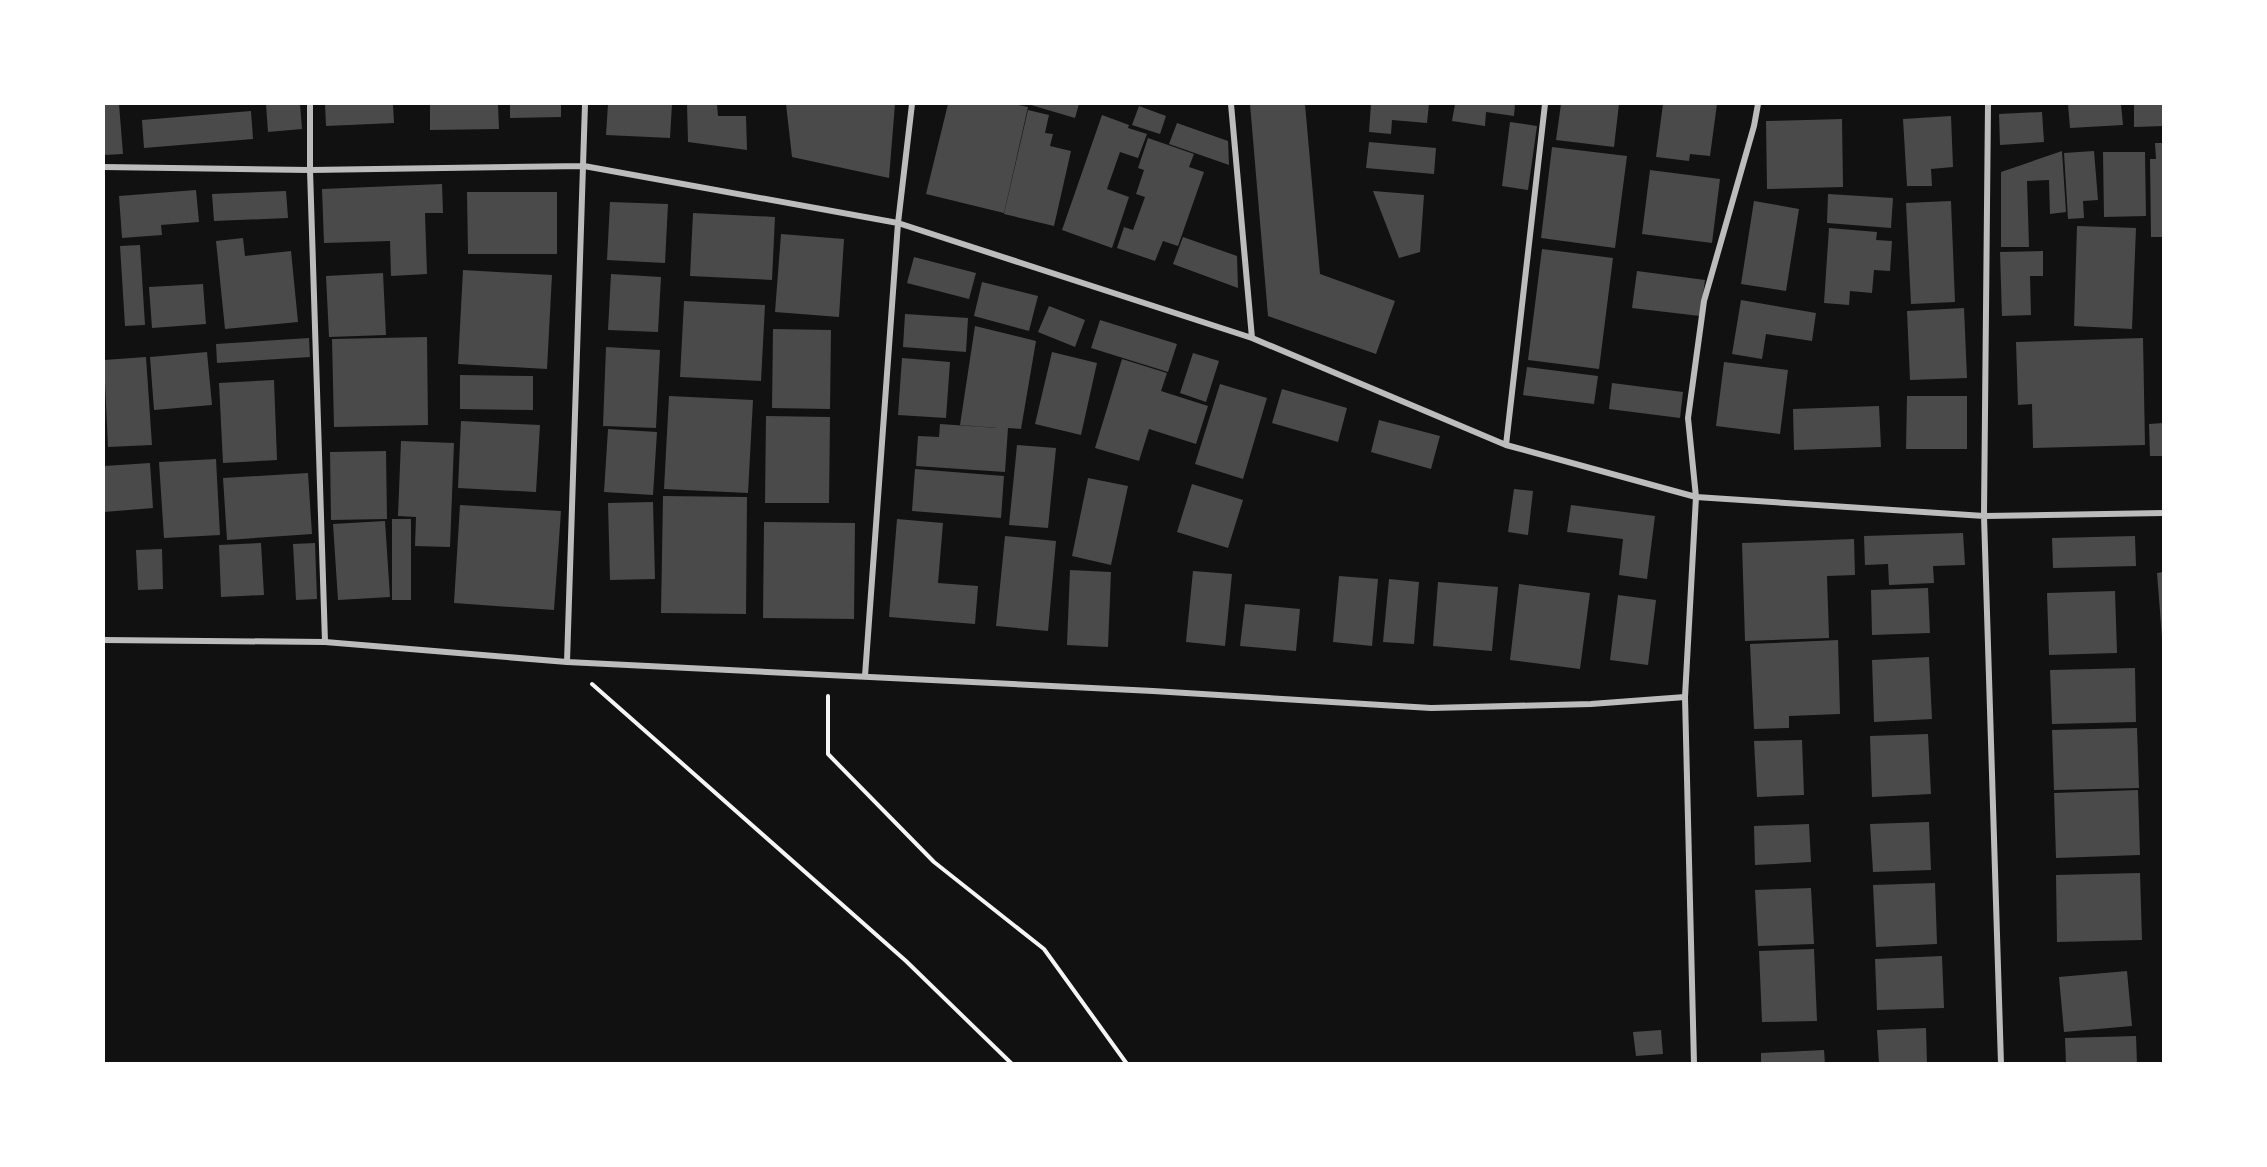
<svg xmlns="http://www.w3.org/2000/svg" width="2267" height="1167" font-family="'Zilla Slab',serif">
<rect width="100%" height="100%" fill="#111"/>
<path fill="#4a4a4a" d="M104,104H119L123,154L104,155Z
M266,104H300L302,129L268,132Z
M325,104H393L394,123L326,126Z
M430,104H498L499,129L430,130Z
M510,104H561V117L510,118Z
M608,104H672L670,138L606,135Z
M687,104H717L718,116H746L747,150L688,142Z
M786,104H895L889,178L792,157Z
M948,104H1013L1028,107L1004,213L926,194Z
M1031,104H1079L1075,118L1031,105Z
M1250,104H1305L1320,274L1395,301L1376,354L1268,316Z
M1371,104H1429L1427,123L1392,120L1391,134L1369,132Z
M1455,104H1515L1514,116L1486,112L1485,126L1452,121Z
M1561,104H1619L1614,147L1556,140Z
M1663,104H1717L1710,156L1690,154L1689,161L1656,157Z
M2068,104H2121L2123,125L2070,128Z
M2134,104H2164V126L2134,127Z
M1139,106L1166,116L1160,134L1132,125Z
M1028,110L1049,115L1045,133L1053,134L1050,146L1071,151L1054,226L1004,214Z
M251,111L253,139L144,148L142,120Z
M2042,112L2044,142L2000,145L1999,114Z
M1102,115L1129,125L1128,128L1147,134L1138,158L1120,152L1107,189L1129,197L1112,248L1062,230Z
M1951,116L1953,167L1931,169L1932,186H1907L1903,119Z
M1842,119L1843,187L1767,189L1766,121Z
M1510,122L1537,126L1528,190L1502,186Z
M1177,123L1228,141L1229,165L1169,144Z
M1148,138L1194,154L1189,167L1204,172L1178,246L1163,241L1155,261L1117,248L1124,227L1133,230L1145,197L1136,194L1144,170L1138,168Z
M1369,142L1436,148L1434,174L1366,168Z
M2155,143H2164V237H2151L2150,159H2156Z
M1552,147L1627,156L1615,248L1541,238Z
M2062,151L2066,212L2050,214L2049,180L2027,181L2029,247H2001V172Z
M2094,151L2098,200L2083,201L2084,218L2068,219L2064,153Z
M2103,152H2145L2146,216L2104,217Z
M1650,170L1720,179L1712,243L1642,234Z
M442,184L443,213H425L427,274L391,276L390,241L324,243L322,189Z
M196,190L199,222L161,225L162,235L122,238L119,196Z
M286,191L288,218L214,221L212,194Z
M1373,191L1424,195L1420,252L1399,258Z
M467,192H557V254H468Z
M1828,194L1893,198L1891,228L1827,223Z
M1754,201L1799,209L1786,291L1741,284Z
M1951,201L1955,302L1911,304L1906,203Z
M610,202L668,204L665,263L607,260Z
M693,213L775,217L772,280L690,276Z
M2077,226L2136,228L2132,329L2074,326Z
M1829,228L1877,232L1876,240L1892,241L1890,271L1874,270L1872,293L1850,291L1849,305L1824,303Z
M781,234L844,239L839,317L775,312Z
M1183,237L1237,256L1238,288L1173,264Z
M243,238L245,256L291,251L298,322L225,329L216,241Z
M140,245L145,325L125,326L120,246Z
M1542,249L1613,258L1599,369L1528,360Z
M2043,251V276H2030L2031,315L2002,316L2000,252Z
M914,257L976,273L969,299L907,283Z
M463,270L552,275L547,369L458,364Z
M1637,271L1705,280L1700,316L1632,308Z
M383,273L386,335L329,337L326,276Z
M611,274L661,277L658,332L608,330Z
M982,282L1038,296L1029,331L974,316Z
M203,284L206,324L152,328L149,287Z
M1741,300L1816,313L1812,341L1766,334L1762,359L1732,354Z
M684,301L765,305L761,381L680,377Z
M1049,306L1085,320L1075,347L1038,332Z
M1964,308L1967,378L1910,380L1907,311Z
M905,314L968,318L966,352L903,347Z
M1100,320L1177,344L1168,372L1091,348Z
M975,326L1036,341L1021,429L1008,428L1005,472L916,466L918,436L939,437L940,424L998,428L960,425Z
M773,329L831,330L830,409L772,408Z
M427,337L428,425L334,427L332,339Z
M309,338L310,357L217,363L216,344Z
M2143,338L2145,445L2033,448L2032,404L2018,405L2016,342Z
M606,347L660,350L656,428L603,426Z
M207,352L212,405L154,410L150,357Z
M1052,352L1097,363L1081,435L1035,424Z
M1193,353L1219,361L1206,402L1180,393Z
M146,357L152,445L108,447L104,360Z
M902,358L950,362L946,418L898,415Z
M1122,359L1167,373L1161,391L1208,406L1196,444L1149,429L1139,461L1095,448Z
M1724,362L1788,370L1780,434L1716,426Z
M1527,367L1598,376L1594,404L1523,395Z
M460,375L533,376V410L460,409Z
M274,380L277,460L223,463L219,383Z
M1612,383L1683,392L1680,418L1609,409Z
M1220,384L1267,398L1243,479L1195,464Z
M1282,389L1347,408L1338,442L1272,423Z
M669,396L753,400L748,493L664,489Z
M1907,396H1967V449H1906Z
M1879,406L1881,447L1794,450L1793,409Z
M766,416L830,417L829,503H765Z
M1379,420L1440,436L1431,469L1371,452Z
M461,421L540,425L536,492L458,488Z
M2164,423V456H2150L2149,424Z
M608,429L657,432L653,495L604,492Z
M401,441L454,443L450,547L415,546L416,517L398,516Z
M1017,445L1056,448L1048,528L1009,525Z
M386,451L387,519L331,520L330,452Z
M216,459L220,535L164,538L159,462Z
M150,463L153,508L104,512V466Z
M915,469L1004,476L1001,518L912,511Z
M308,473L312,534L227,540L223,478Z
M1088,478L1128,486L1111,565L1072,556Z
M1192,484L1243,500L1228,548L1177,532Z
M1514,489L1533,491L1528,535L1508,532Z
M663,496L747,497L746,614L661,613Z
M653,502L655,579L610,580L608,503Z
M460,505L561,511L554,610L454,603Z
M1571,505L1655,516L1647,579L1619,575L1623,539L1567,532Z
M392,519H411V600H392Z
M897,519L943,523L938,583L978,586L975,624L889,617Z
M385,521L390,597L338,600L333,524Z
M764,522L855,523L854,619L763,618Z
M1963,533L1965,565L1933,566L1934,583L1889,585L1888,564L1865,565L1864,536Z
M1005,536L1056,541L1048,631L996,626Z
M2135,536L2136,566L2053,568L2052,538Z
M1854,539L1855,575L1827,576L1829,638L1745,641L1742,543Z
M261,543L264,595L221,597L219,545Z
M315,543L317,599L296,600L293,544Z
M162,549L163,589L138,590L136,550Z
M1070,570L1111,572L1108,647L1067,645Z
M1193,571L1232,574L1225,646L1186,642Z
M2164,572V636L2162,637L2157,573Z
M1339,576L1378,579L1372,646L1333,642Z
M1389,579L1419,582L1414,644L1383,642Z
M1438,582L1498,587L1492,651L1433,646Z
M1519,584L1590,593L1580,669L1510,660Z
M1928,588L1930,633L1872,635L1871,590Z
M2115,591L2117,653L2049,655L2047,593Z
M1618,595L1656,600L1648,665L1610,660Z
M1245,604L1300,609L1296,651L1240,646Z
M1838,640L1840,714L1789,716V728L1754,729L1750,644Z
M1929,657L1932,719L1874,722L1872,660Z
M2135,668L2136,722L2052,724L2050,670Z
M2137,728L2139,788L2054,790L2052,730Z
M1928,734L1931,794L1872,797L1870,736Z
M1802,740L1804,795L1757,797L1754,741Z
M2138,790L2140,855L2056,858L2054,793Z
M1929,822L1931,870L1873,872L1870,824Z
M1809,824L1811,862L1755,865L1754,826Z
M2140,873L2142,940L2057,942L2056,875Z
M1935,883L1937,944L1876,947L1873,885Z
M1811,888L1814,944L1758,946L1755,890Z
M1814,949L1817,1021L1762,1022L1759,951Z
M1942,956L1944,1008L1877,1010L1875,959Z
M2127,971L2132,1026L2064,1032L2059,977Z
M1926,1028L1927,1064H1879L1877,1030Z
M1661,1030L1663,1054L1636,1056L1633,1032Z
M2136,1036L2137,1064H2066L2065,1038Z
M1824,1050L1825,1064H1761V1053Z"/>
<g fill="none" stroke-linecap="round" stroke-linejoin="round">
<path stroke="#f5f5f5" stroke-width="4" d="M592,684L906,961L1012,1064
M828,696V754L934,862L1044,949L1127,1064"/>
<path stroke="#bcbcbc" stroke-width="6" d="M310,104V170L325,642
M1231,104L1252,338
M1988,104L1984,516L2001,1064
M104,167L310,170L584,166L898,223L1252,338L1506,445L1696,497L1984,516L2164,513
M1506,445L1545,104
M104,640L325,642L567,662L1153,691L1431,708L1591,704L1685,697
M567,662L585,104
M865,676L898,223L912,104
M1694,1064L1685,697L1696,497L1688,418L1704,301L1754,126L1758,104"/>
</g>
<rect width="2267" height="1167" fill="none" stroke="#ffffff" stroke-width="210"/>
</svg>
